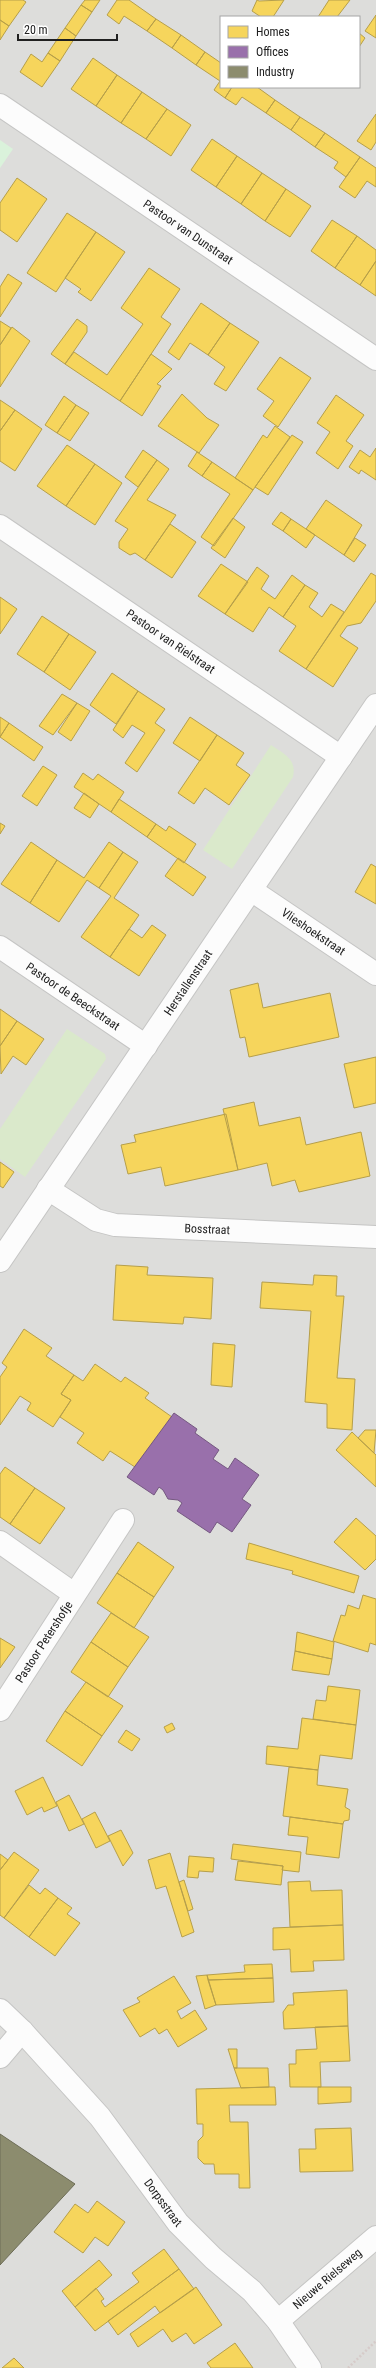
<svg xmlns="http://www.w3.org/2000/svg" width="376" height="2368" font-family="'Roboto Condensed',sans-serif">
<rect width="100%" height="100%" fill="#eeedea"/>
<path fill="#dddddb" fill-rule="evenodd" d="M0,0H376V2368H0ZM221,17H359V87H221Z"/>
<path fill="#dae9cb" d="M271,745C284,754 297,759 293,777L232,869L203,850Z
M67,1029L105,1054L106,1059L25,1177L0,1159V1129Z"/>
<path fill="#daf2db" d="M0,140L13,149L0,168Z"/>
<path fill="#f6d55c" stroke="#b69f4a" d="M0,0H23L26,2L9,26L0,20Z
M85,0H100L92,12L81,5Z
M117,0H129L156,19L147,31L124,16L119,24L107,15Z
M257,0L259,1L284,0L273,17H261L252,11Z
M329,0H350L337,17H318Z
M81,5L92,12L76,36L65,28Z
M376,15V38L365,31Z
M156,19L181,35L172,48L147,31Z
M0,20L9,26L0,40Z
M65,28L76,36L60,61L48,53Z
M359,33L365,38L359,47Z
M181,35L205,52L196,65L172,48Z
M205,52L221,63V87H232L225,98L214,90L220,81L196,65Z
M48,53L60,61L42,87L20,72L31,54L42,62Z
M93,58L117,75L96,106L71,89Z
M117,75L142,92L121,123L96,106Z
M232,87H257L275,100L266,113L242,97L236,105L225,98Z
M142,92L167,109L146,139L121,123Z
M275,100L300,117L291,130L266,113Z
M167,109L191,125L171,156L146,139Z
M376,114V142L371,150L357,141Z
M300,117L325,133L315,147L291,130Z
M325,133L360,157L346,177L334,168L338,162L315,147Z
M212,139L237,156L216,187L191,170Z
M237,156L262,173L241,204L216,187Z
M360,157L376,168V187L367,181L355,198L339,187Z
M262,173L286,189L265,221L241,204Z
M17,178L47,199L17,242L0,230V203Z
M286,189L311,206L290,237L265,221Z
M67,213L96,232L56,292L27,273Z
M332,220L357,236L335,268L311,251Z
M96,232L125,252L91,301L78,292L81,289L65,278Z
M357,236L376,250V261L360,285L335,268Z
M376,261V296L360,285Z
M149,268L180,289L161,317L171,324L120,401L65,364L74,352L107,375L143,324L121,308Z
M8,274L22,283L0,317V287Z
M201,303L230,323L208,355L190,343L179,360L168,352Z
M77,319L87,326V332L65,364L51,354Z
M0,321L11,328L0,345Z
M230,323L259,342L226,391L214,384L225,367L208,355Z
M12,327L30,341L0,387V345Z
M151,354L172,369L157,384L161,386L142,416L120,401Z
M280,357L311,378L278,427L263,416L274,401L257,389Z
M182,394L207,418L219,425L199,453L158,426Z
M336,395L364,415L346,441L353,446L338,469L316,453L330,432L317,423Z
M64,396L76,405L57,433L45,425Z
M0,400L15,410L0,431Z
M76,405L89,413L70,441L57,433Z
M15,410L42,429L15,471L0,461V431Z
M275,426L290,437L253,490L235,478L263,435L267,438Z
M292,435L303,442L268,495L255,487Z
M67,445L95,464L66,506L37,486Z
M376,448V480L361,470L359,474L349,467L360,450L370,457Z
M143,450L157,460L138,487L125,477Z
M197,452L212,462L202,476L188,466Z
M157,460L169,469L147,500L176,515L145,560L135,553L130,555L119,548V542L128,529L115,521Z
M212,462L253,490L214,546L201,537L230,494L202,476Z
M95,464L122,483L95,525L66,506Z
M326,500L362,525L344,555L306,529Z
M281,512L291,519L283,531L272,524Z
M233,518L245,527L225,558L211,548Z
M291,519L315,535L306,548L283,531Z
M170,524L196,542L172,578L145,560Z
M355,538L366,545L354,562L344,555Z
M221,564L248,582L225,614L198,596Z
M257,567L269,576L261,589L275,599L292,575L305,585L283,617L269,607L253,632L225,614Z
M371,573L376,576V601L361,623L347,626L340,636L358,648L333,687L306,669Z
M305,585L318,593L309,607L322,617L331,604L344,612L306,669L279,651L296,626L283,617Z
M0,597L17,609L0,634Z
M42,616L69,634L44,672L17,654Z
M69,634L96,652L70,690L44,672Z
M112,673L138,691L116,724L90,705Z
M138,691L165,709L155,723L165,730L137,772L125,763L145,733L132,725L123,738L113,730Z
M62,694L77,703L53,735L39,726Z
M77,703L90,711L71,741L58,732Z
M0,717L9,723L0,737Z
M190,717L217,735L200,761L173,743Z
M9,723L43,747L34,761L0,737Z
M217,735L244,753L236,765L250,775L229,805L205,788L194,804L178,793Z
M43,766L57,775L37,806L22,796Z
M83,773L93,780L98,774L124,792L111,812L74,787Z
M84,793L99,804L90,818L74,808Z
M119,799L156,824L147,837L111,812Z
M0,823L5,826L0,834Z
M156,824L166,831L169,826L196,844L184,863L147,837Z
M31,842L57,860L30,903L1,884Z
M109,842L123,852L99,888L87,880L59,922L30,903L57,860L84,878Z
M123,852L138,862L114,898L139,915L110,957L81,937L111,896L99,888Z
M178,858L206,877L193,896L165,876Z
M371,864L376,867V904L355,892Z
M152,925L166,935L139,976L110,957L129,929L142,938Z
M258,983L263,1008L330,993L339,1037L249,1057L245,1037L240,1038L230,990Z
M0,1009L17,1021L0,1046Z
M17,1021L44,1039L26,1065L13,1056L1,1074L0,1046Z
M376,1057V1103L354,1108L344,1064Z
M254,1102L259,1126L300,1117L306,1145L361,1132L370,1176L299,1192L295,1180L272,1186L267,1163L238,1170L223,1109Z
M226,1114L238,1170L165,1186L161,1167L128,1174L121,1145L136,1142L134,1135Z
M0,1162L14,1172L3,1188L0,1186Z
M116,1265L148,1267L147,1275L213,1278L211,1319L184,1317L183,1324L113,1320Z
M314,1275L337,1276L336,1296H344L337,1378L355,1379L352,1430L327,1428V1404L305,1402L311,1311L260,1308L262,1282L313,1285Z
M24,1329L52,1348L46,1356L74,1375L61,1394L71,1400L53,1427L27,1410L31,1403L20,1396L0,1425V1377L7,1367L2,1363Z
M213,1343L235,1345L232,1387L211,1385Z
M95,1364L121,1382L125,1377L149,1393L145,1398L172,1417L135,1467L110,1451L103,1461L77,1443L84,1433L60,1417L71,1400L61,1394L74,1375L83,1381Z
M365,1430H376L374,1453L358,1438Z
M352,1432L376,1455V1487L336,1450Z
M5,1467L35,1488L10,1524L0,1517V1474Z
M35,1488L65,1508L40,1544L10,1524Z
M356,1518L376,1536V1559L365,1570L334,1542Z
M138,1542L174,1567L154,1597L117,1573Z
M249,1543L359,1576L354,1593L292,1574L293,1571L246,1559Z
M117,1573L154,1597L134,1628L97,1603Z
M363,1595L376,1599V1645L370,1643L368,1652L333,1641L341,1615L345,1616L348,1605L359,1609Z
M111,1613L149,1637L128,1667L91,1642Z
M297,1632L334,1642L332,1659L295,1651Z
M0,1638L15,1647L0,1668Z
M91,1642L128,1667L108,1697L71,1672Z
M295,1651L332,1659L329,1675L292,1670Z
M86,1682L123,1706L102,1736L65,1711Z
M328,1686L360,1690L356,1725L313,1719L316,1700L326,1701Z
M65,1711L102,1736L82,1766L46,1741Z
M302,1718L356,1725L352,1759L320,1755L318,1770L266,1764L267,1746L298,1749Z
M172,1723L175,1729L167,1733L164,1727Z
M126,1730L140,1739L132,1751L118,1742Z
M289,1767L318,1770L317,1785L348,1789L345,1807L350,1810L349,1820L344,1821L343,1824L283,1816Z
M43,1777L57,1806L44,1812L42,1807L27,1815L15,1791Z
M69,1795L84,1824L69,1831L56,1802Z
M95,1812L110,1841L96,1848L82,1819Z
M290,1817L343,1824L339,1858L306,1854L308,1837L288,1835Z
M121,1830L133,1853L123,1866L108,1836Z
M233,1844L301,1852L299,1872L282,1870L283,1866L231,1859Z
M14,1852L39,1870L4,1918L0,1915V1870Z
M170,1853L194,1932L182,1937L166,1886L156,1889L148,1860Z
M0,1854L8,1860L0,1870Z
M189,1856L214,1858L213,1872L199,1871L198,1878L187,1877Z
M238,1861L283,1866L281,1885L235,1880Z
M184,1880L193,1909L188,1911L179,1882Z
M310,1881L311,1891L342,1890L343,1925L290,1927L288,1882Z
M29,1885L40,1894L45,1888L58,1898L29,1937L4,1918Z
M58,1898L72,1908L67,1914L80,1923L55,1956L29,1937Z
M343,1925L344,1960L313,1961L314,1971L291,1972L290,1949L273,1950V1928Z
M272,1964L273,1978L208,1980L207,1975L245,1972L244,1965Z
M207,1975L216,2005L205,2009L196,1976Z
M174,1976L191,2003L177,2011L181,2019L195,2010L207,2029L178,2047L167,2029L159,2034L155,2028L140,2037L123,2010L140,2002L137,1998Z
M273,1978L274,2002L216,2005L208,1980Z
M347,1990L348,2026L284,2029L283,2012L288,2005H294L293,1993Z
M348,2026L350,2061L320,2062L321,2087H290L289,2064H296V2050L317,2049L315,2027Z
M228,2049H237V2068H234Z
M234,2068H268L269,2087L241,2088Z
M269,2087H275L276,2105H229L230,2122H248L250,2188H239V2174H215L214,2164H204L198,2158V2141L203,2136V2124H197L196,2089Z
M318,2087H351V2102L318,2104Z
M351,2128L353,2171L300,2172L299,2149H316L315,2129Z
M97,2201L125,2222L108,2246L95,2237L83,2253L54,2232L75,2204L88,2213Z
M164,2249L179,2269L95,2331L75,2307L96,2288L104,2299L101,2301L105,2307L139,2282L132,2273Z
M99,2260L112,2275L75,2307L62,2291Z
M179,2269L194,2289L160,2313L155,2306L118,2335L108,2321Z
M196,2287L222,2325L194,2344L186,2333L172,2342L163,2329L138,2347L130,2334Z
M235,2343L253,2368H211L207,2363Z
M14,2358L24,2368H2Z"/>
<path fill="#9970ab" stroke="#755881" d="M174,1413L197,1429L195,1433L219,1450L213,1459L228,1469L235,1458L259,1475L242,1499L251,1505L232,1532L217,1522L210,1533L177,1511L182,1503L178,1500L168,1499L163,1490L159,1487L154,1495L127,1477Z"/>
<path fill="#8c8c6e" stroke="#6c6c57" d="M0,2134L75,2184L0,2265Z"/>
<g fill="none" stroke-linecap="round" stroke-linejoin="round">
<defs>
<g id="minor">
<path id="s1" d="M0,105L376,359"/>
<path id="s2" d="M0,526L341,757"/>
<path id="s3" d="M251,890L376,974"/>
<path id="s4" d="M0,947L146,1046"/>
<path id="s5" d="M48,1189L96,1220L115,1225L376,1237"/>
<path id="s6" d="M0,1261L376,705"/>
<path d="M0,1542L74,1594"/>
<path id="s7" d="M0,1710L123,1520"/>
<path id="s8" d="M0,2010L22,2031L100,2117L178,2223L213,2258L252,2291L278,2321L310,2368"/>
<path d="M0,2057L22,2031"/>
<path id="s9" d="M278,2321L376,2237"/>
</g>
</defs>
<use href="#minor" stroke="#c5c5c4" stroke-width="24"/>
<path stroke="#d6cbc9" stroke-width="2.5" stroke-dasharray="2 2" stroke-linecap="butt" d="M348,2368L376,2341"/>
<use href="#minor" stroke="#fcfcfc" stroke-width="22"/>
</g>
<g text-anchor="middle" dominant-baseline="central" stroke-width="4" stroke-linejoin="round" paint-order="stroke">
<g font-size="12" fill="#202020" stroke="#fff">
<text stroke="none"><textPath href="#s1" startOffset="227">Pastoor van Dunstraat</textPath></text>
<text stroke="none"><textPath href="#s2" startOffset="206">Pastoor van Rielstraat</textPath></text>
<text stroke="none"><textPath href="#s3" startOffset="75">Vlieshoekstraat</textPath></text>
<text stroke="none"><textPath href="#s6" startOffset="336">Herstallenstraat</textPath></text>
<text stroke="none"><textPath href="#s4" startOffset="88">Pastoor de Beeckstraat</textPath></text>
<text stroke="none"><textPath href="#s5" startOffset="169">Bosstraat</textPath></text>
<text stroke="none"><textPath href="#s7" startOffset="81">Pastoor Petershofje</textPath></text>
<text stroke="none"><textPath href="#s8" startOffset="253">Dorpsstraat</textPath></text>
<text stroke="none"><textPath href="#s9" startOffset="65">Nieuwe Rielseweg</textPath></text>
</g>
</g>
<rect x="220" y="16" width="140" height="72" fill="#ffffff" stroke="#a6a6a6"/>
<rect x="228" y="26" width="20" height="12" fill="#f6d55c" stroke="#a6a6a6"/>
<text x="256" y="36" font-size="12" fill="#202020">Homes</text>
<rect x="228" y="46" width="20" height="12" fill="#9970ab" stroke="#a6a6a6"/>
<text x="256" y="56" font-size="12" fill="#202020">Offices</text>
<rect x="228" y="66" width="20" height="12" fill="#8c8c6e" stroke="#a6a6a6"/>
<text x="256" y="76" font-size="12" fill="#202020">Industry</text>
<path d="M18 34v6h99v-6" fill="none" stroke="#202020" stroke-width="2"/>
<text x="24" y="34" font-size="12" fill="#202020" stroke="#ffffff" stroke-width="3" paint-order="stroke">20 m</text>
</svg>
